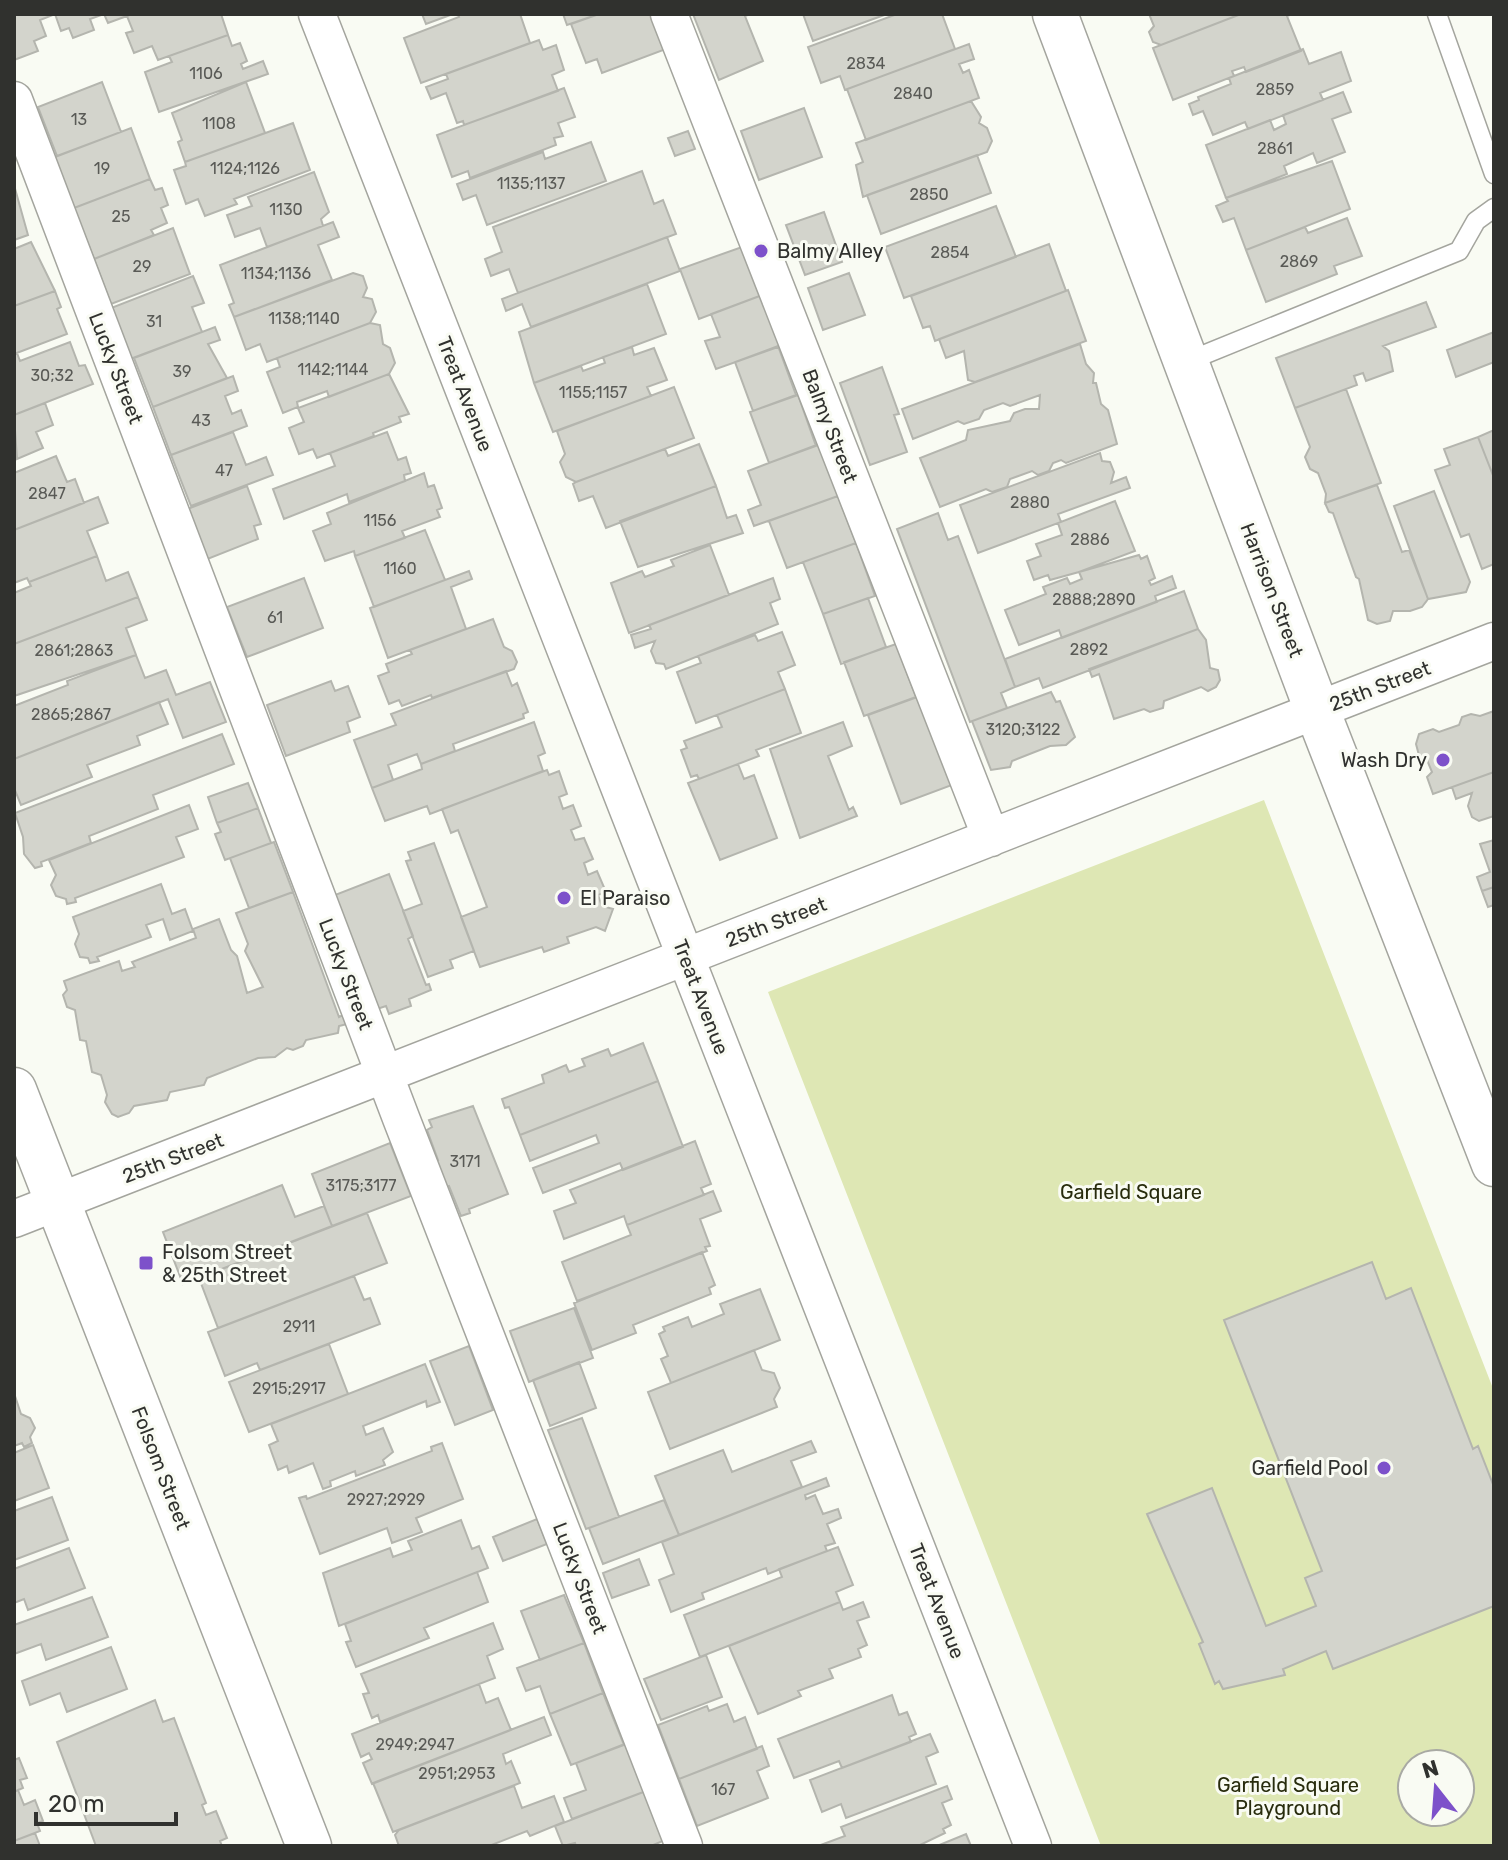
<svg xmlns="http://www.w3.org/2000/svg" width="1508" height="1860" font-family="Rubik,sans-serif">
<rect width="100%" height="100%" fill="#f9fbf3"/>
<path fill="#dee7b4" fill-rule="evenodd" d="M1264,800L1494,1391V1846H1101L768,992ZM1412,1764H1460V1812H1412Z"/>
<path fill="#d3d4cc" stroke="#b4b5ae" stroke-width="2" d="M14,14H104L90,19L94,30L73,38L69,28L61,31L55,14L40,20L46,36L34,41L38,51L14,60Z
M104,14H127V16L108,23Z
M132,14H221L228,35L158,60L152,46L134,53L126,33L133,31L127,16Z
M422,14H453L426,24Z
M458,14H520L530,43L421,83L404,38L459,17Z
M563,14H599L567,25Z
M599,14H653L666,49L602,73L597,59L586,63L571,24Z
M693,14H750L745,16L763,61L719,80Z
M803,14H887L813,41Z
M897,14H942L955,49L845,90L840,76L821,83L808,47Z
M1149,14H1241L1161,45L1153,42L1149,32L1154,26Z
M1241,14H1292L1287,16L1301,51L1246,72L1244,67L1232,71L1234,76L1173,100L1153,48Z
M228,35L232,46L240,43L247,61L241,64L243,69L263,61L268,74L159,112L145,72L172,62L169,56Z
M539,40L543,50L556,45L564,70L552,75L558,91L464,125L463,121L457,123L446,93L431,99L426,87L448,79L446,74Z
M969,44L974,59L959,64L963,73L969,70L979,98L866,140L847,89Z
M1303,49L1309,64L1341,52L1351,81L1320,93L1323,100L1248,129L1245,122L1213,135L1203,111L1193,115L1189,104L1199,100L1198,97L1231,84L1229,78L1234,76Z
M102,82L121,132L57,156L38,107Z
M246,82L265,133L185,162L178,142L182,140L172,113Z
M564,88L575,117L558,123L563,136L554,138L556,145L470,178L468,171L452,177L437,135Z
M1343,92L1351,112L1332,119L1345,152L1317,163L1313,153L1284,166L1287,174L1226,198L1206,145L1270,120L1274,130L1286,124L1283,115Z
M971,101L981,117L979,123L987,128L992,141L987,152L863,197L856,165L863,162L856,143Z
M804,108L822,157L759,180L741,131Z
M293,123L310,170L234,199L237,204L205,216L198,199L186,204L174,170L186,166L185,162Z
M131,128L150,179L74,208L55,157Z
M688,131L695,149L675,156L668,138Z
M591,142L606,181L487,225L476,195L463,200L457,184L543,152L545,159Z
M977,155L991,193L881,234L867,195Z
M1332,161L1350,209L1246,250L1234,218L1223,222L1216,206L1228,201L1226,198Z
M642,171L654,204L663,200L676,234L518,293L509,269L491,276L485,259L502,252L493,227Z
M314,172L329,212L321,219L323,226L267,247L260,228L235,237L227,215L252,206L248,197Z
M150,179L155,190L162,188L168,205L161,208L167,223L151,230L154,235L94,259L74,208Z
M14,185L28,235L14,240Z
M996,206L1016,257L904,298L885,247Z
M824,212L842,262L805,275L786,225Z
M1347,218L1362,256L1334,266L1337,274L1266,302L1246,250L1305,227L1308,233Z
M333,222L339,237L318,245L332,280L234,317L229,305L234,303L220,265Z
M173,228L190,274L111,304L94,259Z
M667,237L680,271L531,327L522,304L506,311L502,299Z
M31,242L55,291L14,306V249Z
M1049,244L1066,291L935,341L930,326L923,328L911,296Z
M742,247L760,296L699,319L680,269Z
M353,273L363,276L367,288L363,297L372,299L376,312L370,323L267,362L260,344L246,350L234,317Z
M849,273L865,315L823,330L808,288Z
M193,276L204,303L192,307L202,332L125,361L106,310Z
M647,284L666,334L534,383L519,332Z
M1068,290L1086,341L975,382L968,380L964,351L946,358L939,339Z
M55,291L61,307L57,309L67,334L14,354V306Z
M762,295L781,346L716,369L705,341L720,337L711,314Z
M1426,302L1436,327L1383,346L1389,351L1393,371L1366,381L1363,373L1354,376L1357,385L1295,408L1276,358Z
M370,323L380,325L383,344L390,348L395,363L389,374L329,397L327,391L297,402L298,407L283,413L267,372L280,367L277,358Z
M215,327L220,340L208,344L227,378L153,407L134,358Z
M1494,332V362L1456,377L1447,350Z
M70,342L79,366L85,365L93,384L14,415V354L17,353L20,361Z
M1080,344L1086,364L1094,373L1093,383H1096L1101,404L1108,410L1117,444L1066,463L1061,460L1053,463L1049,471L1038,475L1032,471L1010,479L1007,487L992,492L986,489L940,507L920,458L966,440L968,430L1010,421L1014,413L1025,409H1039L1040,395L1010,406L1003,403L984,410L979,419L964,424L958,421L913,439L902,409Z
M778,346L796,395L753,411L735,362Z
M632,347L634,355L654,348L667,380L647,387L651,396L553,432L534,383L581,366L583,371L605,363L603,357Z
M882,367L899,414L894,415L907,452L870,465L840,383Z
M389,374L409,414L399,417L401,422L373,433L374,436L317,458L313,449L299,454L289,428L304,422L298,408Z
M233,376L238,391L225,396L232,414L241,410L247,426L171,455L153,407Z
M674,387L694,438L576,482L566,477L560,462L565,454L557,431Z
M1346,389L1381,483L1325,503L1326,494L1318,473L1310,469L1305,457L1310,447L1295,408Z
M798,395L816,446L769,463L750,412Z
M45,403L53,425L36,432L43,448L17,459L14,415Z
M1494,430V478L1478,437Z
M233,432L246,465L266,457L273,475L191,506L171,455Z
M387,432L398,460L406,457L411,473L404,475L405,481L349,502L347,494L284,519L273,489L335,466L330,453Z
M1478,437L1494,478V564L1482,569L1469,534L1461,537L1435,470L1450,465L1444,449Z
M699,444L716,486L606,528L593,496L579,501L573,484L576,482L665,449L668,456Z
M819,444L838,496L754,526L748,510L761,505L748,471Z
M1100,453L1102,461L1110,462L1114,472L1111,483L1126,477L1130,488L1058,514L1061,522L978,553L960,505Z
M56,456L67,482L75,479L84,503L14,530V473Z
M424,473L428,487L434,485L442,508L437,510L440,517L402,531L405,538L355,556L354,551L325,561L313,531L331,524L327,513Z
M1377,485L1402,552L1409,550L1428,599L1422,607L1410,611H1393L1390,621L1377,624L1368,620L1359,579L1356,577L1333,513L1329,512L1325,503Z
M247,486L261,524L254,526L258,539L205,560L185,510Z
M716,486L727,518L736,515L743,533L638,567L620,521Z
M1434,491L1470,582L1466,592L1428,599L1394,506Z
M838,496L856,543L787,568L769,521Z
M98,497L108,523L87,531L97,556L29,582L27,578L14,583V530Z
M1115,501L1135,551L1079,572L1050,580L1048,575L1034,580L1027,561L1041,556L1036,544L1062,535L1058,523Z
M938,513L948,540L958,536L1015,687L1001,693L1007,708L970,722L897,529Z
M425,530L445,580L374,607L355,556Z
M856,543L875,596L823,614L803,562Z
M710,545L729,595L629,633L611,583L642,571L645,577L674,566L671,560Z
M1139,555L1141,559L1147,556L1155,578L1149,581L1151,585L1172,576L1176,588L1155,596L1157,602L1062,638L1059,630L1019,645L1005,610L1046,594L1043,587L1067,578L1070,584L1082,579L1079,572Z
M97,556L106,581L128,572L138,597L14,644V593L31,586L29,582Z
M469,571L472,579L451,587L466,629L388,658L370,608Z
M304,578L323,628L247,657L227,607Z
M773,578L780,599L770,603L778,624L666,669L664,664L656,663L651,651L655,641L635,648L631,635L651,629L649,625Z
M1184,591L1198,629L1043,688L1039,678L1015,687L1005,659Z
M138,597L147,620L126,628L136,655L14,696V644Z
M868,598L886,647L841,664L823,614Z
M493,619L504,647L512,651L517,662L514,669L432,698L431,695L402,706L399,700L389,704L378,676L389,672L386,664L412,654L410,650Z
M1198,629L1206,640L1210,668L1218,670L1220,680L1216,687L1208,691L1201,687L1164,701L1163,708L1150,712L1144,709L1114,719L1099,674L1092,677L1089,669Z
M782,632L795,665L778,672L785,689L696,723L677,672L701,663L698,656L755,635L758,641Z
M896,644L916,697L864,716L844,662Z
M136,655L145,678L166,670L176,695L210,682L226,722L183,738L168,699L14,759V706L68,685L67,681Z
M506,671L512,686L517,683L528,712L523,714L524,718L453,744L455,751L421,764L417,754L388,765L393,780L372,788L354,740L396,725L391,714Z
M331,681L335,691L348,686L360,717L347,722L350,732L286,756L267,705Z
M785,689L801,733L756,750L759,756L699,779L697,775L691,777L681,750L687,748L684,741L722,727L717,715Z
M1051,692L1056,702L1060,701L1075,737L1066,745L1050,746L1012,761L1010,767L991,770L972,721Z
M920,696L952,785L901,804L868,715Z
M159,702L168,724L137,736L140,745L87,765L92,777L21,805L14,788V759Z
M1494,711V772L1433,794L1427,777L1432,772L1427,760L1420,759L1416,744L1419,734L1433,729L1439,732L1459,725L1462,717L1471,714L1480,716Z
M534,722L545,753L538,756L543,771L430,814L427,806L385,821L372,788L422,769L421,764Z
M843,722L852,746L828,756L849,810L853,807L857,816L800,838L770,749Z
M222,734L234,764L153,795L158,809L89,836L91,843L41,862L42,866L35,868L24,854L23,837L15,813Z
M738,764L744,779L754,775L777,838L720,860L688,783Z
M547,770L549,775L559,771L567,794L559,797L563,809L573,805L581,826L571,830L575,840L584,838L593,859L584,863L588,875L597,871L606,892L598,895L602,906L613,909L605,931L596,927L567,937L569,943L544,952L542,947L480,967L461,917L487,907L458,830L451,833L442,809Z
M1494,772V816L1479,821L1472,817L1468,806L1472,793L1456,799L1452,787Z
M248,783L258,808L217,823L208,797Z
M189,805L198,829L176,837L184,857L75,898L76,902L67,904L66,899L56,896L51,885L56,875L49,860Z
M258,808L271,843L225,860L215,834L221,832L217,823Z
M1494,840V887L1482,891L1477,877L1490,872L1480,844Z
M274,842L293,892L249,908L230,858Z
M434,843L474,951L450,960L453,968L428,977L403,911L422,904L406,861L411,860L408,852Z
M389,874L413,936L408,939L426,985L429,984L431,990L409,999L411,1006L389,1014L386,1006L377,1009L335,895Z
M161,884L172,914L185,909L193,931L170,940L163,919L146,925L151,937L97,957L99,961L90,963L88,958L80,957L75,944L79,934L73,917Z
M1494,887V905L1488,907L1482,891Z
M293,892L339,1017L343,1015L347,1024L339,1026L338,1033L306,1040L303,1046L293,1050L287,1048L275,1057L258,1058L207,1078L204,1085L170,1092L167,1100L134,1106L129,1113L118,1117L112,1114L105,1102L107,1095L101,1075L92,1072L86,1041L80,1040L75,1010L67,1007L63,995L67,990L64,981L119,961L122,971L135,967L132,962L196,938L193,929L219,919L231,950L237,956L247,993L263,987L245,951L248,944L236,913Z
M643,1043L658,1081L520,1135L509,1107L505,1108L502,1099L544,1083L542,1075L566,1065L569,1072L585,1066L582,1059L608,1049L611,1056Z
M658,1081L683,1147L623,1170L620,1163L543,1193L533,1168L599,1143L596,1135L530,1161L520,1135Z
M473,1106L508,1194L469,1209L470,1213L461,1216L449,1186L441,1188L431,1162L438,1160L427,1130L432,1127L429,1120Z
M695,1141L711,1184L701,1188L704,1195L627,1225L624,1216L564,1239L554,1211L576,1203L570,1190Z
M390,1143L411,1196L332,1226L312,1174Z
M282,1185L295,1217L324,1206L332,1226L183,1284L163,1232Z
M713,1191L721,1211L700,1219L710,1246L705,1247L707,1251L577,1301L562,1262L631,1235L627,1225Z
M367,1213L387,1263L218,1328L199,1278Z
M702,1252L715,1285L709,1288L711,1294L633,1325L636,1333L592,1350L574,1303Z
M1372,1262L1386,1299L1411,1288L1473,1449L1478,1446L1494,1487V1606L1333,1669L1326,1651L1283,1669L1285,1675L1223,1689L1219,1681L1215,1684L1199,1644L1203,1642L1147,1514L1212,1488L1266,1626L1316,1606L1305,1578L1322,1571L1224,1320Z
M354,1276L364,1300L370,1298L380,1324L260,1370L257,1363L225,1376L208,1332Z
M760,1289L780,1340L671,1383L661,1359L668,1356L659,1334L665,1331L663,1327L688,1317L692,1327L724,1314L720,1304Z
M574,1308L593,1358L529,1382L510,1331Z
M329,1344L348,1394L249,1432L229,1382Z
M469,1346L493,1410L455,1425L430,1361Z
M754,1350L762,1370L774,1373L780,1388L774,1399L777,1407L670,1449L648,1392Z
M579,1362L596,1408L550,1426L533,1380Z
M425,1364L440,1402L427,1407L426,1401L363,1426L366,1435L383,1428L393,1452L383,1460L385,1465L356,1476L355,1471L330,1481L331,1486L323,1489L313,1463L289,1473L287,1466L278,1470L269,1445L278,1441L271,1424Z
M15,1396L21,1414L30,1418L35,1428L30,1437L32,1443L24,1447L22,1443L14,1446Z
M582,1418L619,1517L586,1529L548,1430Z
M811,1441L816,1452L791,1461L802,1487L679,1535L655,1476L723,1450L732,1472Z
M442,1443L463,1499L416,1518L422,1532L392,1543L387,1528L320,1554L299,1498L306,1496L307,1499L432,1451L431,1447Z
M33,1445L49,1488L14,1501V1453Z
M826,1478L829,1486L805,1495L806,1499L815,1495L823,1514L838,1509L841,1518L827,1524L835,1543L825,1546L827,1551L768,1574L766,1568L702,1593L704,1599L671,1612L659,1580L674,1574L662,1542Z
M52,1497L68,1540L14,1560V1511Z
M664,1500L679,1535L603,1564L589,1528Z
M537,1519L547,1544L503,1561L493,1537Z
M461,1520L472,1549L479,1546L488,1568L339,1626L323,1573L390,1548L393,1557L412,1550L408,1541Z
M838,1547L853,1585L836,1592L840,1602L700,1657L684,1615L782,1577L779,1569Z
M69,1548L85,1588L28,1610L24,1599L14,1603V1569Z
M639,1559L649,1585L612,1598L603,1573Z
M477,1572L488,1602L424,1628L429,1638L356,1667L346,1642L351,1641L345,1624Z
M564,1595L584,1643L540,1660L521,1611Z
M92,1597L108,1637L46,1660L41,1644L14,1654V1625Z
M840,1602L843,1610L863,1602L869,1617L857,1621L867,1645L858,1649L861,1657L829,1669L833,1678L798,1691L801,1696L758,1714L729,1646Z
M493,1623L503,1649L487,1656L495,1678L380,1722L378,1715L372,1718L363,1694L369,1693L361,1674Z
M584,1643L603,1693L550,1714L540,1686L526,1691L517,1668Z
M111,1647L127,1689L67,1712L60,1693L30,1705L22,1681Z
M706,1655L722,1697L661,1720L644,1679Z
M479,1684L486,1703L498,1698L511,1730L372,1784L363,1763L372,1759L369,1753L361,1757L352,1734Z
M603,1693L624,1745L571,1765L550,1714Z
M892,1695L899,1715L907,1712L916,1734L909,1737L911,1742L842,1768L839,1761L794,1778L778,1739Z
M155,1700L163,1722L174,1718L206,1803L202,1805L206,1815L216,1811L227,1838L220,1841L222,1846H96L57,1742Z
M727,1704L734,1722L745,1717L757,1749L679,1779L658,1725L707,1706L709,1711Z
M544,1717L551,1735L503,1754L506,1764L511,1761L520,1783L393,1832L373,1783Z
M930,1734L938,1752L926,1757L936,1784L846,1818L841,1804L822,1812L810,1780Z
M627,1743L646,1791L572,1819L564,1798L586,1790L576,1763Z
M762,1746L769,1766L757,1771L768,1798L697,1826L679,1779Z
M19,1758L27,1778L20,1780L23,1788L14,1792V1760Z
M514,1786L522,1808L554,1796L564,1822L530,1836L527,1831L489,1846H399L395,1835L399,1830Z
M947,1786L952,1799L942,1803L951,1825L943,1829L945,1833L918,1846H818L845,1836L841,1827Z
M18,1790L24,1805L35,1800L43,1821L37,1823L40,1831L14,1841V1792Z
M646,1791L665,1840L651,1846H576L575,1843L563,1846L555,1826Z
M35,1833L40,1846H14V1841Z
M966,1834L971,1846H937Z"/>
<g fill="none" stroke-linecap="round" stroke-linejoin="round">
<defs>
<path id="service" d="M1437,14L1494,174
M1186,362L1459,251L1476,221L1494,208"/>
<path id="minor" d="M317,14L1033,1846
M669,14L991,838
M14,100L401,1118L684,1846
M14,1219L1494,641"/>
<path id="tertiary" d="M1055,14L1317,710L1494,1164
M14,1090L309,1846"/>
</defs>
<use href="#service" stroke="#a4a59e" stroke-width="21"/>
<use href="#minor" stroke="#a4a59e" stroke-width="39"/>
<use href="#tertiary" stroke="#a4a59e" stroke-width="47"/>
<use href="#service" stroke="#fff" stroke-width="18"/>
<use href="#minor" stroke="#fff" stroke-width="36"/>
<use href="#tertiary" stroke="#fff" stroke-width="44"/>
</g>
<g fill="#7d51ca" stroke="#f9fbf3" stroke-width="3">
<circle cx="761" cy="251" r="8"/>
<circle cx="1443" cy="760" r="8"/>
<circle cx="564" cy="898" r="8"/>
<rect x="138" y="1255" width="16" height="16" rx="4"/>
<circle cx="1384" cy="1468" r="8"/>
</g>
<g text-anchor="middle" dominant-baseline="central" stroke-width="6" stroke-linejoin="round" paint-order="stroke">
<g font-size="16" fill="#595a56">
<text x="866" y="63">2834</text>
<text x="206" y="73">1106</text>
<text x="1275" y="89">2859</text>
<text x="913" y="93">2840</text>
<text x="79" y="119">13</text>
<text x="219" y="123">1108</text>
<text x="1275" y="148">2861</text>
<text x="102" y="168">19</text>
<text x="245" y="168">1124;1126</text>
<text x="531" y="183">1135;1137</text>
<text x="929" y="194">2850</text>
<text x="286" y="209">1130</text>
<text x="121" y="216">25</text>
<text x="950" y="252">2854</text>
<text x="1299" y="261">2869</text>
<text x="142" y="266">29</text>
<text x="276" y="273">1134;1136</text>
<text x="304" y="318">1138;1140</text>
<text x="154" y="321">31</text>
<text x="333" y="369">1142;1144</text>
<text x="182" y="371">39</text>
<text x="52" y="375">30;32</text>
<text x="593" y="392">1155;1157</text>
<text x="201" y="420">43</text>
<text x="224" y="470">47</text>
<text x="47" y="493">2847</text>
<text x="1030" y="502">2880</text>
<text x="380" y="520">1156</text>
<text x="1090" y="539">2886</text>
<text x="400" y="568">1160</text>
<text x="1094" y="599">2888;2890</text>
<text x="275" y="617">61</text>
<text x="1089" y="649">2892</text>
<text x="74" y="650">2861;2863</text>
<text x="71" y="714">2865;2867</text>
<text x="1023" y="729">3120;3122</text>
<text x="465" y="1161">3171</text>
<text x="361" y="1185">3175;3177</text>
<text x="299" y="1326">2911</text>
<text x="289" y="1388">2915;2917</text>
<text x="386" y="1499">2927;2929</text>
<text x="415" y="1744">2949;2947</text>
<text x="457" y="1773">2951;2953</text>
<text x="723" y="1789">167</text>
</g>
<g font-size="20" fill="#30312e" stroke="#f9fbf3" text-anchor="start">
<text x="777" y="251">Balmy Alley</text>
<text x="1427" y="760" text-anchor="end">Wash Dry</text>
<text x="580" y="898">El Paraiso</text>
<text x="162" y="1252">Folsom Street<tspan x="162" dy="23">&amp; 25th Street</tspan></text>
<text x="1368" y="1468" text-anchor="end">Garfield Pool</text>
</g>
<g font-size="20" fill="#30312e" stroke="#f9fbf3">
<text transform="translate(116 368) rotate(69)">Lucky Street</text>
<text transform="translate(465 394) rotate(69)">Treat Avenue</text>
<text transform="translate(830 426) rotate(69)">Balmy Street</text>
<text transform="translate(1272 590) rotate(69)">Harrison Street</text>
<text transform="translate(1380 686) rotate(-21)">25th Street</text>
<text transform="translate(776 922) rotate(-21)">25th Street</text>
<text transform="translate(346 974) rotate(69)">Lucky Street</text>
<text transform="translate(701 997) rotate(69)">Treat Avenue</text>
<text transform="translate(173 1158) rotate(-21)">25th Street</text>
<text transform="translate(161 1468) rotate(69)">Folsom Street</text>
<text transform="translate(580 1578) rotate(69)">Lucky Street</text>
<text transform="translate(937 1601) rotate(69)">Treat Avenue</text>
</g>
<g font-size="20" fill="#282c0d" stroke="#f9fbf3">
<text x="1131" y="1192">Garfield Square</text>
<text x="1288" y="1785">Garfield Square<tspan x="1288" dy="23">Playground</tspan></text>
</g>
</g>
<rect width="1508" height="1860" fill="none" stroke="#30312e" stroke-width="32"/>
<g transform="translate(1436 1788) rotate(343)"><circle r="38" fill="#f9fbf3" stroke="#a9aaa4" stroke-width="2"/>
<path d="M0-6L14 30L0 20L-14 30Z" fill="#7d51ca"/>
<text y="-12" font-size="22" font-weight="bold" text-anchor="middle" fill="#30312e">N</text>
</g>
<path d="M36 1812v12h140v-12" fill="none" stroke="#30312e" stroke-width="4"/>
<text x="48" y="1812" font-size="24" fill="#30312e" stroke="#f9fbf3" stroke-width="6" paint-order="stroke">20 m</text>
</svg>
